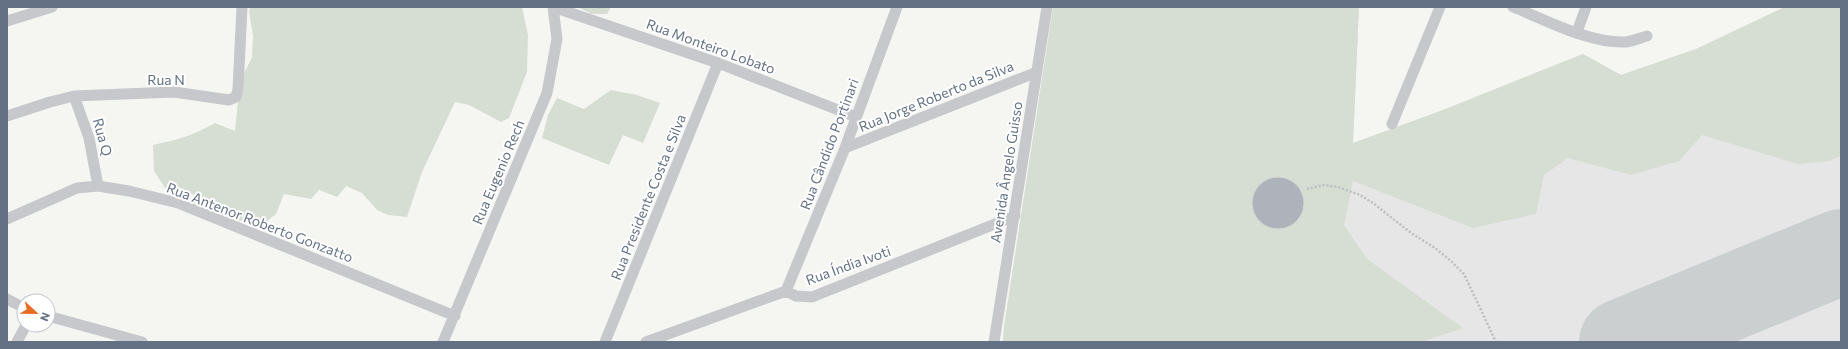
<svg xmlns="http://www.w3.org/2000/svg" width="1848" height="349" font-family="Commissioner,sans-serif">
<rect width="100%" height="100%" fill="#f5f6f2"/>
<path fill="#e6e6e6" d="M1053,7H1359L1353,143L1443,110L1583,54L1621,75L1696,49L1785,7H1841V342H1003L1004,327Z"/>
<path fill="#d6ddd3" d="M250,7H522L528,35L527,72L509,118L501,122L469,105L455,102L422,172L407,217L388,215L377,210L362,193L346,186L337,197L319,190L311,199L284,194L276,214L266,222L232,220L210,211L205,201L186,191L165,188L154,171L153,145C177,140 194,135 215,123L235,131L238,101L244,88L242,78L252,57L253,36L249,11Z
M578,7H611L607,14H591Z
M1053,7H1359L1353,143L1443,110L1583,54L1621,75L1696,49L1785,7H1841V156L1829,161L1798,164L1702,135L1679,161L1631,175L1568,158L1544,175L1536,214L1473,228L1353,181L1344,225L1367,259L1463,328L1421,342H1003L1004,327Z
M611,90L637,95L660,103L643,143L623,135L609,165L542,138L548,115L557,98L584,109Z"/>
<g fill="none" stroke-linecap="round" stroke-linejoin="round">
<path stroke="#cccfd0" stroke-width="35" d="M1641,342L1658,328"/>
<path stroke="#cccfd0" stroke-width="86" d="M1622,342L1841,252"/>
</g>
<path fill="#aeb3bb" stroke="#d7d7d5" d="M1252 203a26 26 0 1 1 52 0a26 26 0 1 1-52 0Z"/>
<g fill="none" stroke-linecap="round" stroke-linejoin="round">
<path stroke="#bdbec1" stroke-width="2.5" stroke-dasharray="2 2" stroke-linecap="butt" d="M1307,189L1324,185L1338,187L1360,195L1373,203L1411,233L1435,248L1451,261L1464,274L1496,342"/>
<path stroke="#c6c8cc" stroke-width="11" d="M553,7L718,63L856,117
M1513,7C1546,20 1590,44 1626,42C1633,41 1640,38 1647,36
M7,21L52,7
M1577,32L1586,7
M74,96L89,138L98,186
M7,116L50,102L74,96L174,92L229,100L236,97L238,89L242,7
M1392,124L1440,7
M845,148L1037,72
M7,219L77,188L98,186L129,191L178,203L455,316
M786,291L845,148L897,7
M7,299L24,308
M48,316L142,342
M17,342L26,325
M443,342L547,93L557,39L553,7
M605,342L718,63
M646,342L786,291L796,296L812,297L1015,216
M994,342L1047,7"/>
</g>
<g text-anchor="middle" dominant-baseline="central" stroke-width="4" stroke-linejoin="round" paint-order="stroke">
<g font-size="14" fill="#647184" stroke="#fff">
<text transform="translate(711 46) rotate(20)">Rua Monteiro Lobato</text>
<text x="166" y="79">Rua N</text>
<text transform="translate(936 96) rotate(-22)">Rua Jorge Roberto da Silva</text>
<text transform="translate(103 137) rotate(75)">Rua Q</text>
<text transform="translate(829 144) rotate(-69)">Rua Cândido Portinari</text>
<text transform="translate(498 172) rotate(-67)">Rua Eugenio Rech</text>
<text transform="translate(1006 172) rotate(-81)">Avenida Ângelo Guisso</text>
<text transform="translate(648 197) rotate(-68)">Rua Presidente Costa e Silva</text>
<text transform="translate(260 222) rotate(21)">Rua Antenor Roberto Gonzatto</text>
<text transform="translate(848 265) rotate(-20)">Rua Índia Ivoti</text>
</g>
</g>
<rect width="1848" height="349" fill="none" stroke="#647184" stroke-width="16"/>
<g transform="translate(36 313) rotate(112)"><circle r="19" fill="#ffffff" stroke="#c1c6ce"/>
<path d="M0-3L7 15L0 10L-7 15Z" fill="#e76c21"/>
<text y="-6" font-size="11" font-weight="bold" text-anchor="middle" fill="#647184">N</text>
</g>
</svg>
